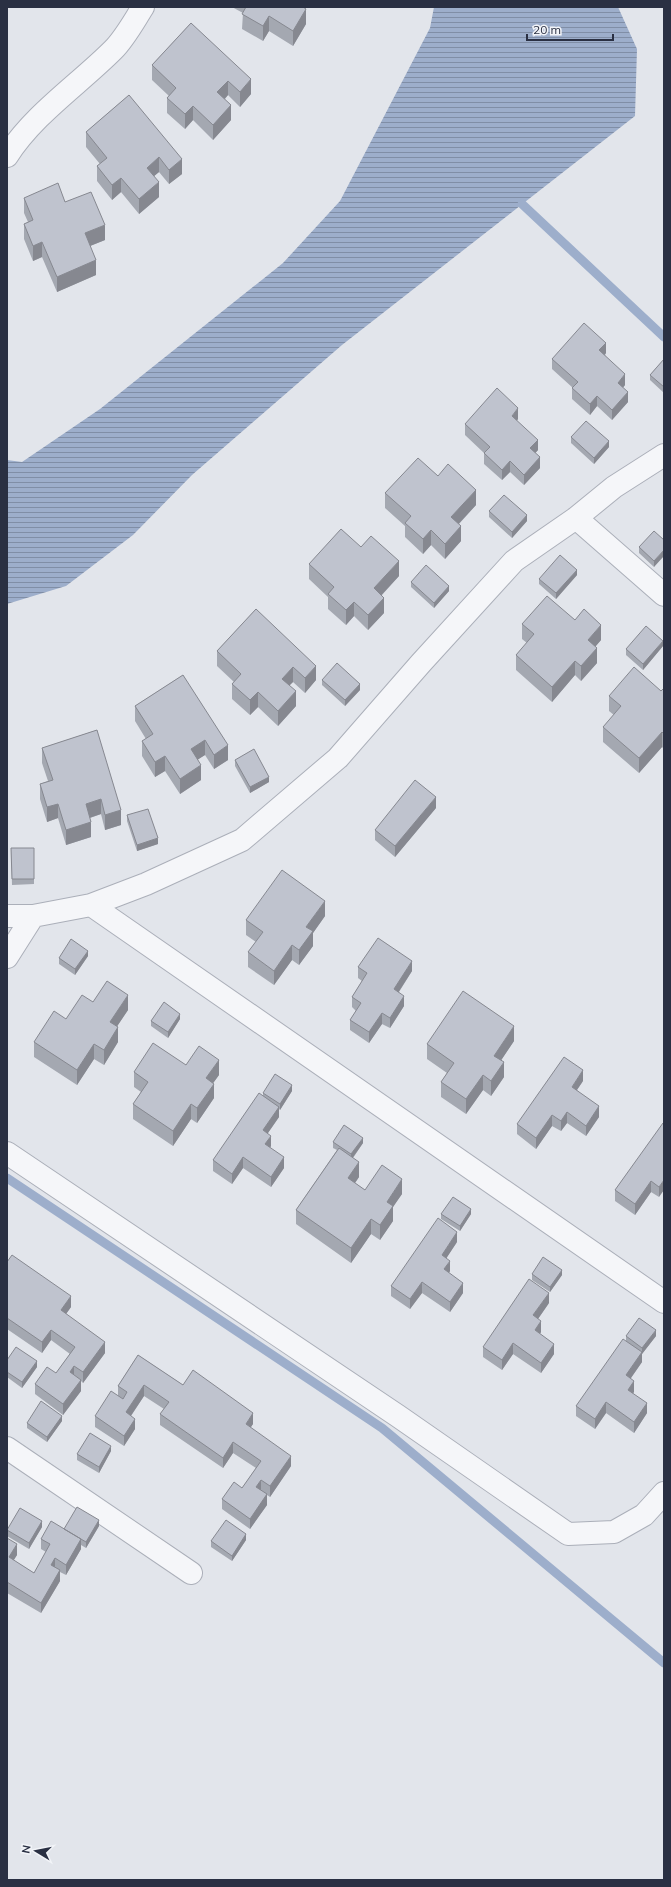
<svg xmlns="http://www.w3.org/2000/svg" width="671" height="1887" font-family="Mulish,sans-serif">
<defs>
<pattern id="water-rules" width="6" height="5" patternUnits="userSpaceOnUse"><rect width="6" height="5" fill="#9daecb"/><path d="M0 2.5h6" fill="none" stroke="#808ea6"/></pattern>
</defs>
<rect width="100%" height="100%" fill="#e2e5eb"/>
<path fill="url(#water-rules)" d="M434,7H618L637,49L635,116L342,345L192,475L133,535L66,586L7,604V460L22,462L100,409L283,263L340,201L430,28Z"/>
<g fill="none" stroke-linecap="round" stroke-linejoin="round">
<path stroke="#9daecb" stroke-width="9" d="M522,204L664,337
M7,1178L382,1428L664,1663"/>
<defs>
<path id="minor" d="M7,156C34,114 78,85 113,50C125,38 134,21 143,7
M576,518L664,595
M91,905L664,1302
M7,916H33L91,905L146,884L242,840L338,758L421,663L514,561L576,518L614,487L664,455
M7,957L33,916
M7,1153L398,1416L568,1534L614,1532L644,1515L664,1493
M7,1448L191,1573"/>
</defs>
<use href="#minor" stroke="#abafb9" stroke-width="24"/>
<use href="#minor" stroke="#f5f6f9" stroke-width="22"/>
</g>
<path fill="#a4a8b1" d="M232,7H303L306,24L293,46L269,31L263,41L242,29L243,13Z
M191,23L251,94L240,107L228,95L225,99L231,120L213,140L193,120L185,129L167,113V98L169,96L152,80V65Z
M129,95L182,174L169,184L159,172L154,176L159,197L139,214L121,192L112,200L97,181V166L100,164L86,147V132Z
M24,198L65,202L105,240L90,246L96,275L57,292L42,257L33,261L24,239V224L28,222L24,213Z
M606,353L605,355L625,385L623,388L628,402L612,420L597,406L590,415L572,399V388H573L552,369V359Z
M664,359V393L650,380V375Z
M518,419L517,421L538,450L535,453L540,468L524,485L510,472L502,480L484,464V453L465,435V424Z
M571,437L609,447L594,464L571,443Z
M438,476L476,505L459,524L461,541L445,559L431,545L423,554L405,537V526L385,508V493Z
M489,511L527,521L512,538L489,517Z
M664,540L654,567L639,553V547Z
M361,547L399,576L382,595L384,613L368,630L354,616L346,625L328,609V597L309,579V564Z
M577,575L556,599L539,584V579Z
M411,582L449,591L434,608L411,587Z
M256,609L316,680L305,693L293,682L289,685L296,706L278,726L258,707L250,715L232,699V684L234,682L217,666V651Z
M575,620L601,640L595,647L597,663L581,681L575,675L552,702L516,670V655L527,643L522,639V624Z
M663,646L643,670L626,655V649Z
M183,675L228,760L214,769L205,755L198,759L201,780L180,794L165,771L155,777L142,756V741L146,739L135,721V706Z
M322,680L360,690L345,706L322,685Z
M664,688V749L662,747L639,773L603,742V727L614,715L609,711V696L661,691Z
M97,730L121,825L105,830L101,814L90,818L91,837L66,845L58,818L47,822L40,799V784L48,781L42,763V748Z
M235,760L269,782L250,793L235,766Z
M436,808L395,857L375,840V830Z
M127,815L158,844L137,851L127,821Z
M11,848H34V884L12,885Z
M325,916L313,933V946L299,965L292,960L274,985L248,967V952L256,942L246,935V920Z
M88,956L75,975L59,964V958Z
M358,967L412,971L399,992L404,1006L390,1028L382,1024L369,1043L350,1030V1020L356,1011L352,1007V997L362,981L358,978Z
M93,1002L128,1010L117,1026L118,1042L104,1065L94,1059L77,1085L34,1057V1042L66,1019Z
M180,1019L168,1038L151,1026V1021Z
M514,1041L501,1060L504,1077L491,1096L483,1090L466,1114L441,1097V1082L447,1073L427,1059V1044Z
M186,1065L219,1075L213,1083L214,1098L197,1123L191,1119L173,1146L133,1119V1104L141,1092L134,1087V1072Z
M583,1081L577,1090L599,1117L586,1136L567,1123L561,1131L552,1126L536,1149L517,1134V1124Z
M292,1091L280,1110L279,1109V1117L268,1133L271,1146L270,1148L284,1168L271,1187L243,1168L232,1184L213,1171V1160L263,1096V1093Z
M664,1124L659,1197L651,1192L635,1215L615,1201V1190Z
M333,1142L363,1143L353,1158L359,1177L355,1183L365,1190L402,1194L393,1206V1221L380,1240L371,1234L351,1263L296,1224V1210L337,1150L333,1148Z
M441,1214H471L460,1231L441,1219Z
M457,1242L446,1258L450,1271L449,1273L463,1293L450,1312L422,1293L410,1309L391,1296V1286Z
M7,1262L71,1307L66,1314L105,1353L83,1383L81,1381V1391L63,1415L35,1394V1384L56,1373L70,1354L51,1340L42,1353L7,1329Z
M532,1274L562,1275L550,1292L532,1280Z
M549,1303L538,1319L541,1332L540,1334L554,1354L541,1373L513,1354L502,1370L483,1357V1347Z
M626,1336H656L642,1354V1353V1362L631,1378L634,1392L633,1393L647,1413L634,1433L606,1413L595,1429L576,1416V1406L626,1341Z
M138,1355L183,1385L253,1424L250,1427L291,1466L270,1497L267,1495V1505L250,1529L222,1509V1499L242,1488L256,1468L233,1453L223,1468L160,1425V1414L164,1409L144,1396L131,1416L135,1429L124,1446L95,1427V1416L118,1396V1386Z
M7,1360L37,1367L22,1388L7,1377Z
M62,1421L47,1442L27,1428V1423Z
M111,1451L99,1473L77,1460V1454Z
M99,1526L86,1548L81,1545V1549L66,1575L60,1572V1581L41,1613L7,1593V1538L17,1555L13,1560L34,1573L46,1552L41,1549V1539L64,1529Z
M42,1527L29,1549L7,1536V1529Z
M246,1540L232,1561L211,1547V1541Z"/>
<path fill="#868890" d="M306,9V24L293,46V31Z
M269,16V31L263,41V26Z
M251,79V94L240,107V92Z
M228,81V95L217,107V92Z
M231,105V120L213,140V125Z
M193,106V120L185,129V114Z
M159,157V172L147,182V168Z
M182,159V174L169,184V170Z
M121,178V192L112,200V185Z
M159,182V197L139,214V199Z
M105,225V240L85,248V233Z
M42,242V257L33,261V246Z
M96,260V275L57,292V277Z
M606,343V353L599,361V350Z
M625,374V385L618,393V383Z
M628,392V402L612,420V410Z
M597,396V406L590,415V404Z
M518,408V419L512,426V416Z
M538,440V450L530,459V448Z
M609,441V447L594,464V458Z
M540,457V468L524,485V475Z
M510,461V472L502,480V470Z
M476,490V505L451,532V517Z
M527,515V521L512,538V532Z
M461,526V541L445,559V544Z
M431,530V545L423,554V539Z
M664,550V556L654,567V561Z
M399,561V576L374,603V588Z
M577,570V575L556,599V593Z
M449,586V591L434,608V603Z
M384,598V613L368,630V615Z
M354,602V616L346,625V610Z
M601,625V640L588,655V640Z
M663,641V646L643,670V664Z
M597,648V663L581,681V666Z
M575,661V675L552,702V687Z
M316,666V680L305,693V678Z
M293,667V682L282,693V679Z
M360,684V690L345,706V700Z
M296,691V706L278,726V711Z
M258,692V707L250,715V700Z
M662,732V747L639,773V758Z
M205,740V755L191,764V749Z
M228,745V760L214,769V755Z
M165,756V771L155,777V762Z
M201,765V780L180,794V779Z
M269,777V782L250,793V787Z
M436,797V808L395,857V846Z
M101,799V814L86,819V804Z
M58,804V818L47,822V807Z
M121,810V825L105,830V815Z
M91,822V837L66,845V830Z
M158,838V844L137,851V845Z
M325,901V916L313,933V946L299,965V950L306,927Z
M292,945V960L274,985V971Z
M88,951V956L75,975V969Z
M412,961V971L394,999V989Z
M128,995V1010L110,1037V1022Z
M404,996V1006L390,1028V1018Z
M382,1013V1024L369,1043V1032Z
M180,1014V1019L168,1038V1032Z
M514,1026V1041L494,1071V1056Z
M118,1027V1042L104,1065V1050Z
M94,1044V1059L77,1085V1070Z
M219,1060V1075L206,1093V1078Z
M504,1062V1077L491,1096V1081Z
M583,1070V1081L572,1097V1087Z
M483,1075V1090L466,1114V1099Z
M214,1084V1098L197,1123V1108Z
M292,1085V1091L280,1110V1104Z
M191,1104V1119L173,1146V1131Z
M599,1106V1117L586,1136V1126Z
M279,1107V1117L263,1140V1130Z
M567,1112V1123L561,1131V1121Z
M552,1115V1126L536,1149V1138Z
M271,1136V1146L265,1155V1144Z
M363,1138V1143L351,1160V1154Z
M243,1157V1168L232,1184V1174Z
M284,1157V1168L271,1187V1177Z
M359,1162V1177L348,1193V1178Z
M402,1179V1194L389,1213L393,1206V1221L380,1240V1225L387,1202Z
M664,1180V1190L659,1197V1187Z
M651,1181V1192L635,1215V1204Z
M471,1209V1214L460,1231V1226Z
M371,1219V1234L351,1263V1248Z
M457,1232V1242L442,1265V1255Z
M450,1261V1271L444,1280V1269Z
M562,1270V1275L550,1292V1287Z
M422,1282V1293L410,1309V1299Z
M463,1283V1293L450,1312V1302Z
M549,1293V1303L533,1326V1315Z
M71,1296V1307L61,1321V1310Z
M541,1321V1332L535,1341V1330Z
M51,1330V1340L42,1353V1342Z
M656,1330V1336L642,1354V1348Z
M105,1342V1353L83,1383V1372Z
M513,1343V1354L502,1370V1360Z
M554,1344V1354L541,1373V1363Z
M642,1352V1362L626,1385V1375Z
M37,1361V1367L22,1388V1382Z
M74,1366V1377L70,1372Z
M81,1380V1391L63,1415V1404Z
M634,1381V1392L628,1400V1390Z
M144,1385V1396L126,1423V1412Z
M606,1402V1413L595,1429V1419Z
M647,1403V1413L634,1433V1422Z
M253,1413V1424L246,1435V1424Z
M62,1416V1421L47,1442V1437Z
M135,1419V1429L124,1446V1436Z
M233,1442V1453L223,1468V1458Z
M111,1446V1451L99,1473V1467Z
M291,1456V1466L270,1497V1486Z
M261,1480V1491L256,1487Z
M267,1494V1505L250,1529V1519Z
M99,1520V1526L86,1548V1542Z
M42,1521V1527L29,1549V1543Z
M246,1534V1540L232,1561V1556Z
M81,1539V1549L66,1575V1565Z
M17,1544V1555L9,1568V1557Z
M55,1558V1569L51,1565Z
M60,1570V1581L41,1613V1603Z"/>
<path fill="#bfc3ce" stroke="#868890" d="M246,7H303L306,9L293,31L269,16L263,26L242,14Z
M191,23L251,79L240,92L228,81L217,92L231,105L213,125L193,106L185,114L167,98L176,88L152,65Z
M129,95L182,159L169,170L159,157L147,168L159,182L139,199L121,178L112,185L97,166L107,158L86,132Z
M58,183L65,202L91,192L105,225L85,233L96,260L57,277L42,242L33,246L24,224L33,220L24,198Z
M584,323L606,343L599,350L625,374L618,383L628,392L612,410L597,396L590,404L572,388L578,382L552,359Z
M664,359V387L650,375Z
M497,388L518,408L512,416L538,440L530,448L540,457L524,475L510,461L502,470L484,453L490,447L465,424Z
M586,421L609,441L594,458L571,437Z
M418,458L438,476L448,464L476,490L451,517L461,526L445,544L431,530L423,539L405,523L411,516L385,493Z
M504,495L527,515L512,532L489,511Z
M341,529L361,547L371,536L399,561L374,588L384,598L368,615L354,602L346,610L328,594L334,587L309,564Z
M654,531L664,540V550L654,561L639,547Z
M560,555L577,570L556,593L539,579Z
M426,565L449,586L434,603L411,582Z
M547,596L575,620L584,609L601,625L588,640L597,648L581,666L575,661L552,687L516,655L534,634L522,624Z
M256,609L316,666L305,678L293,667L282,679L296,691L278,711L258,692L250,700L232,684L241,674L217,651Z
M646,626L663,641L643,664L626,649Z
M337,663L360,684L345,700L322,680Z
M634,667L661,691L664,688V734L662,732L639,758L603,727L621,706L609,696Z
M183,675L228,745L214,755L205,740L191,749L201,765L180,779L165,756L155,762L142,741L153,734L135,706Z
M97,730L121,810L105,815L101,799L86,804L91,822L66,830L58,804L47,807L40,784L53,780L42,748Z
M254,749L269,777L250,787L235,760Z
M415,780L436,797L395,846L375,830Z
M148,809L158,838L137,845L127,815Z
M11,848H34V879H12Z
M282,870L325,901L306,927L313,931L299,950L292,945L274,971L248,952L263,932L246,920Z
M378,938L412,961L394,989L404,996L390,1018L382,1013L369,1032L350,1020L361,1003L352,997L367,973L358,967Z
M71,939L88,951L75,969L59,958Z
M107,981L128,995L110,1022L118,1027L104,1050L94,1044L77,1070L34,1042L54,1011L66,1019L82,995L93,1002Z
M463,991L514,1026L494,1056L504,1062L491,1081L483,1075L466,1099L441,1082L454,1063L427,1044Z
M164,1002L180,1014L168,1032L151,1021Z
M153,1043L186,1065L199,1046L219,1060L206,1078L214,1084L197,1108L191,1104L173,1131L133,1104L148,1082L134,1072Z
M564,1057L583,1070L572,1087L599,1106L586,1126L567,1112L561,1121L552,1115L536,1138L517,1124Z
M275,1074L292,1085L280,1104L263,1093Z
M259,1093L279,1107L263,1130L271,1136L265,1144L284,1157L271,1177L243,1157L232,1174L213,1160Z
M663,1123L664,1124V1180L659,1187L651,1181L635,1204L615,1190Z
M344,1125L363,1138L351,1154L333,1142Z
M339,1148L359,1162L348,1178L365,1190L382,1165L402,1179L387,1202L393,1206L380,1225L371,1219L351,1248L296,1210Z
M453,1197L471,1209L460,1226L441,1214Z
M438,1218L457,1232L442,1255L450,1261L444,1269L463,1283L450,1302L422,1282L410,1299L391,1286Z
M12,1255L71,1296L61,1310L105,1342L83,1372L74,1366L70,1372L81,1380L63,1404L35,1384L47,1367L56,1373L75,1347L51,1330L42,1342L7,1318V1262Z
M543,1257L562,1270L550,1287L532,1274Z
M529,1279L549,1293L533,1315L541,1321L535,1330L554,1344L541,1363L513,1343L502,1360L483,1347Z
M639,1318L656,1330L642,1348L626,1336Z
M623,1339L642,1352L626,1375L634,1381L628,1390L647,1403L634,1422L606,1402L595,1419L576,1406Z
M16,1347L37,1361L22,1382L7,1372V1360Z
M138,1355L183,1385L193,1370L253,1413L246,1424L291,1456L270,1486L261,1480L256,1487L267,1494L250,1519L222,1499L234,1482L242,1488L261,1461L233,1442L223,1458L160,1414L169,1402L144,1385L126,1412L135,1419L124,1436L95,1416L111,1391L123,1399L127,1392L118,1386Z
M41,1401L62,1416L47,1437L27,1423Z
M90,1433L111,1446L99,1467L77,1454Z
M77,1507L99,1520L86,1542L64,1529Z
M20,1508L42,1521L29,1543L7,1530Z
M226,1520L246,1534L232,1556L211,1541Z
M51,1521L81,1539L66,1565L55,1558L51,1565L60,1570L41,1603L7,1582V1538L17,1544L9,1557L34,1573L50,1544L41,1539Z"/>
<rect width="671" height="1887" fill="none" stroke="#2a3043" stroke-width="16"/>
<g transform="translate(36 1851) rotate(280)" stroke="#f2f4f8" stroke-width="3" paint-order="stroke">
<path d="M0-3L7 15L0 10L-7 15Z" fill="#2a3043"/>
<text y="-6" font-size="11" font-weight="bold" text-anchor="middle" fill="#2a3043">N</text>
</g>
<path d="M527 34v6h86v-6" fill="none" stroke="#2a3043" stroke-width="2"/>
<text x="533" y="34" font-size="12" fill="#2a3043" stroke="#f2f4f8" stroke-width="3" paint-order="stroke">20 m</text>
</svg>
